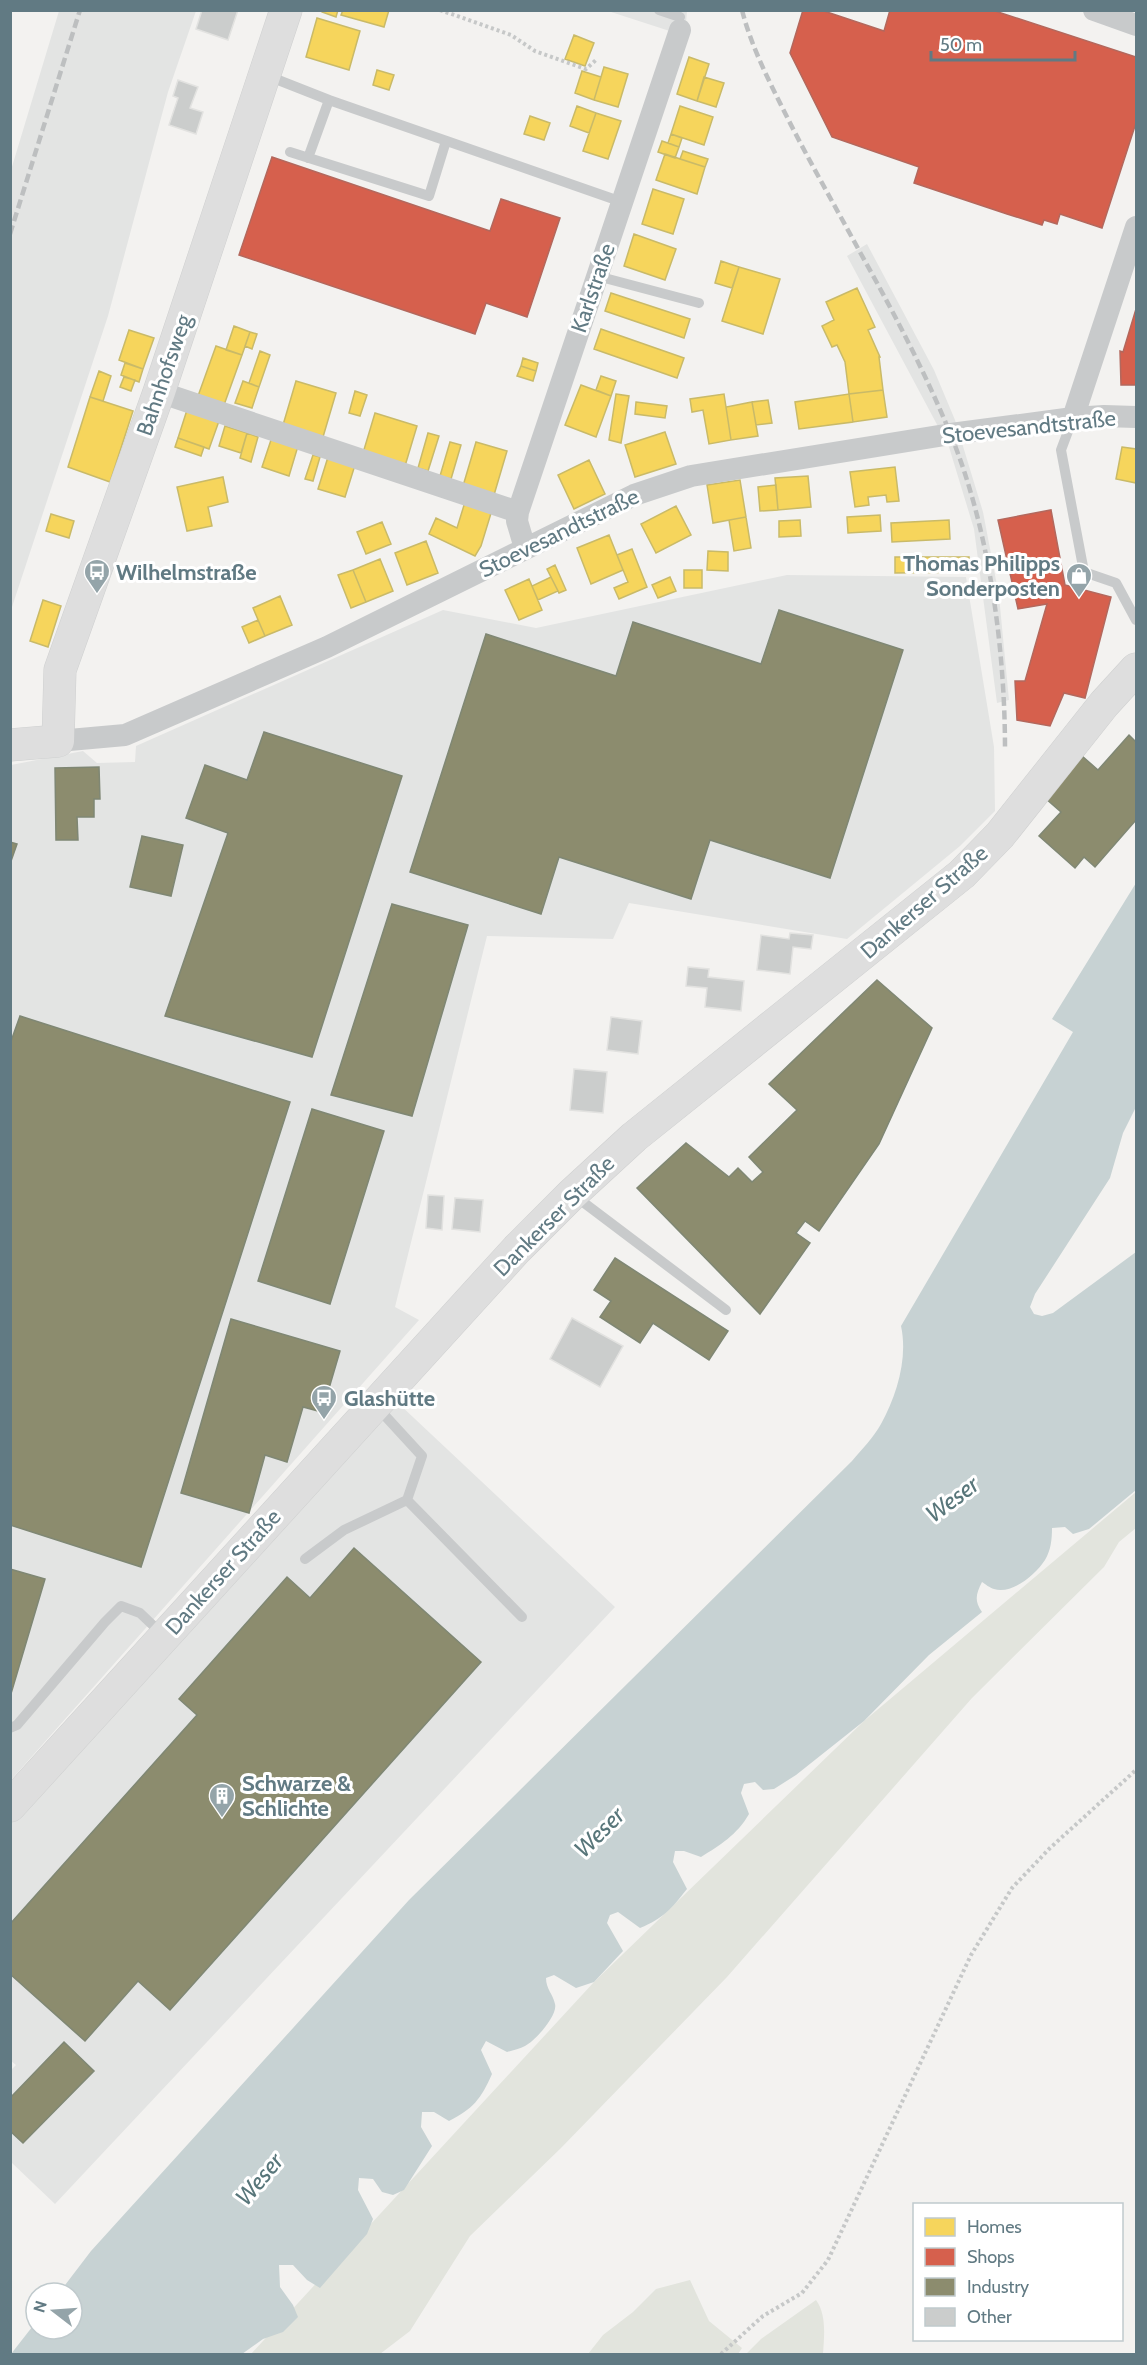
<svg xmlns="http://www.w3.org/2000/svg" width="1147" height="2365" font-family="Cabin,sans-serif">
<rect width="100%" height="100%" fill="#f3f2f0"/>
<path fill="#e3e4e3" d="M59,11H196L168,92L108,316L11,610V170Z
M608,11H687L685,36Z
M867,244L934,370L955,420L983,512L999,596L1009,700L997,703L974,529L949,447L847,256Z
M787,575L966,577L994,747L995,811L960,846L847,939L629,903L613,939L487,936L395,1307L419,1320L11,1780V765L83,751L97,763L135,762L136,746L443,610L536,628Z
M398,1403L615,1607L55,2204L11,2162V2070L16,2065L10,2060V1816Z"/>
<path fill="#e2e4dd" d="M1136,1492V1528L1119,1542L1104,1567L972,1698L727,1977L561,2148L470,2236L410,2331L380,2354H251L594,1982L864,1721Z
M690,2280L709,2321L742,2348L738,2354H588L603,2335L633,2312L656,2289Z
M816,2300C827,2315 824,2337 823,2354H746L761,2339Z"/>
<path fill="#c7d2d3" d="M1136,883V1107L1123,1133L1110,1178L1035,1294L1030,1307L1034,1314L1042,1316L1053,1313L1136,1252V1490L1089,1529L1073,1534L1065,1527L1052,1528C1052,1539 1051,1550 1045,1560C1036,1574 1012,1595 994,1589C990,1588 985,1584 982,1582C976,1594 974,1601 982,1612L929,1655L864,1721L796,1775L774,1789L763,1790L755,1782L744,1784L741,1793L749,1814C737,1835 720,1845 701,1857L684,1851H675L673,1862L687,1889C671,1909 664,1918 640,1928L618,1912L610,1915L607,1923L623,1951L594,1982L576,1988L554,1975L546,1978C546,1989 553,1994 555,2004C558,2015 535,2041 525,2046C520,2049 513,2050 507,2052L486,2041L481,2050L492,2074C481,2099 473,2109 449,2121L434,2112H422L421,2127L432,2146L404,2190L393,2195L382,2192L373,2179L359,2178L358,2190L373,2219L367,2234L320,2288L307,2280L293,2265H279L280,2287L293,2305L298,2317L283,2332L263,2339L242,2354H11L36,2322V2329H72V2293H59L91,2251L409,1900L852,1461C862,1449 874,1437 881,1424C897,1395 908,1358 901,1326L1073,1032L1052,1019Z"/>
<path fill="#f6d55c" stroke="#c9ba68" stroke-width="1.5" d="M322,10H338L336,17L322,12Z
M343,10H389L384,27L341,15Z
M317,18L360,31L349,70L306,57Z
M574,35L594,43L585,66L565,59Z
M689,57L709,64L697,101L677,94Z
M604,67L628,74L618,107L594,100Z
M377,70L394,75L389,90L373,85Z
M582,71L601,77L594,100L575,93Z
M704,77L724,83L716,107L697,101Z
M577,106L596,113L589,133L570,126Z
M680,106L713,117L704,145L671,134Z
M596,113L621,121L608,159L583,151Z
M530,116L550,123L544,140L524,134Z
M671,134L682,138L679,147L668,143Z
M662,141L679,147L675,158L658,152Z
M683,151L708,159L705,167L680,159Z
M665,154L705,167L697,194L656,180Z
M653,189L684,199L673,234L642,224Z
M634,234L676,249L665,280L624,266Z
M721,261L739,267L732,288L715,283Z
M739,267L780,279L763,334L722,321Z
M857,288L875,327L868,330L880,357H879L883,390L849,394L845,362L837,345L832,347L822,326L834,320L826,302Z
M611,293L690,319L684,338L605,311Z
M234,326L250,332L242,355L226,350Z
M601,329L684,358L677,378L594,349Z
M129,330L154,338L143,369L119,360Z
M250,332L257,334L252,349L245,346Z
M216,346L242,355L224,405L198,396Z
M260,351L270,355L259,387L249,383Z
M523,358L538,363L536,371L521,366Z
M125,363L143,369L139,382L121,375Z
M521,366L536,371L533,381L517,376Z
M99,371L111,376L103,401L90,397Z
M601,376L616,381L611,396L596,390Z
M124,377L135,380L131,391L120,387Z
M243,381L259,387L252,408L235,403Z
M296,381L336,393L323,437L283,425Z
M581,385L611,396L596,437L565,425Z
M883,390L887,417L853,422L849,394Z
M355,391L367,395L360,416L349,413Z
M616,394L629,396L621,443L609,440Z
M724,394L731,440L709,444L703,410L692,412L690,399Z
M849,394L853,422L799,429L795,402Z
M90,397L133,411L110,482L68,467Z
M768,400L772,423L756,425L752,402Z
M636,402L667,406L665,418L635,414Z
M752,402L758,436L731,440L726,407Z
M187,410L219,421L209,449L178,438Z
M375,413L417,426L405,466L363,453Z
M225,426L247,433L241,453L219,446Z
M665,432L676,464L635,477L625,445Z
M247,433L258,437L251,462L240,458Z
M428,433L439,436L428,471L418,468Z
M272,437L298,446L289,476L262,467Z
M178,438L204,447L201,456L175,447Z
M450,442L461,445L451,479L440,476Z
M476,442L507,451L494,495L463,486Z
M1122,447L1136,449V483L1116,479Z
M313,455L320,457L313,481L305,479Z
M328,457L355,465L345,497L318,489Z
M589,460L605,494L574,509L558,475Z
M895,467L899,501L887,502L886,495L868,497L869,505L855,507L850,472Z
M808,476L811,507L778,510L775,478Z
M223,477L228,502L208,507L212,526L187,531L177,487Z
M740,480L746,517L713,523L707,485Z
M776,485L778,510L760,511L758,487Z
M465,502L492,510L481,546L475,556L429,534L436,518L457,528Z
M676,506L691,535L656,553L641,524Z
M51,514L74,521L69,538L46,531Z
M880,515L881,531L848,533L847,517Z
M746,517L751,548L734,551L729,520Z
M800,520L801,536L779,537V521Z
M949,520L950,539L892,542L891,523Z
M382,522L391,544L366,554L357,532Z
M609,535L623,570L591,584L577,548Z
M426,541L438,573L407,585L395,553Z
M632,549L647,587L619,599L614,588L628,582L617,555Z
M708,551L728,552V571L707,570Z
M895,557H969V572L895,573Z
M380,559L393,591L366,602L353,570Z
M555,565L566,590L559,593L547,569Z
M353,570L366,602L351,608L338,575Z
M684,570H702V588H684Z
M551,577L558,591L538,600L532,586Z
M670,577L676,591L658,598L652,585Z
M529,579L542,610L519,620L505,590Z
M280,596L292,625L265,636L253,608Z
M43,600L61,606L48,647L30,641Z
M258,620L265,636L249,643L242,627Z"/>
<path fill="#d6604d" stroke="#b3685d" stroke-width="1.5" d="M803,10H821L884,31L890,10H992L1136,57V123L1102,228L1060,214L1057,224L1044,220L1042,225L1007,214L914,183L919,167L832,137L790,53Z
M272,157L490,231L501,199L560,218L527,317L486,303L475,334L239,255Z
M1136,309V385H1121L1120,351L1123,352Z
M1051,510L1065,585L1111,597L1085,698L1064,693L1050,726L1017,720L1015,681H1025L1047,604L1018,609L998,520Z"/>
<path fill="#8c8c6e" stroke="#7f8774" stroke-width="1.5" d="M779,610L903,650L830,878L710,840L691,899L559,857L541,914L410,872L486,634L616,676L633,622L761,664Z
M264,732L402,776L312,1057L165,1016L228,833L186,818L205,765L247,780Z
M1129,735L1136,742V820L1095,867L1084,857L1075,868L1039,836L1061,812L1045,798L1082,756L1098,770Z
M99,767L100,799H94V817H77L78,840H56L55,768Z
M142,836L183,845L171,896L130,887Z
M10,842L17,844L10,864Z
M392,904L468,925L412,1116L331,1095Z
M877,980L932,1028L879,1144L819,1231L805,1221L796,1233L810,1243L760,1314L637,1188L686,1143L729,1177L738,1168L752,1182L763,1172L749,1157L797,1110L769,1084Z
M20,1016L290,1102L141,1567L10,1525V1044Z
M312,1109L384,1131L330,1304L258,1281Z
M615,1258L728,1331L709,1360L653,1323L640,1343L600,1317L611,1301L594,1290Z
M231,1319L340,1351L322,1412L303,1407L287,1462L265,1455L249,1513L181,1493Z
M354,1548L481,1662L170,2010L138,1981L85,2041L10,1974V1924L197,1715L179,1699L287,1577L310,1598Z
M10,1569L45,1579L10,1697Z
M64,2042L94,2071L23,2143L10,2131V2098Z"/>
<path fill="#cbcdcc" stroke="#e2e2e0" stroke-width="1.5" d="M202,10H238L228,40L196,29Z
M178,80L198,87L190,108L203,112L196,134L169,125L178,98L173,96Z
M790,933L813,935L811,949L793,947L790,974L757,970L761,935L789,939Z
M688,967L709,969L708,977L744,981L741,1011L705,1007L707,988L686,986Z
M611,1017L642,1021L638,1054L607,1050Z
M574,1069L607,1072L603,1113L570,1110Z
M428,1195L444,1196L442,1230L426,1228Z
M455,1198L483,1200L480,1232L452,1229Z
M572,1318L623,1346L600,1387L550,1359Z"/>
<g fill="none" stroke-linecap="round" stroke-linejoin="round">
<defs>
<path id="secondary" d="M10,745L58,741L60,670L159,392L286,10
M10,1806L517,1249L572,1194L634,1137L962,874L1000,835L1104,704L1136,669"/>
</defs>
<use href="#secondary" stroke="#cfd0d0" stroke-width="33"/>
<path stroke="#c6c8c8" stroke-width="4" stroke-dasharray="3 3" stroke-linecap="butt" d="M440,10L511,35L535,51L586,69L597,59
M721,2354L763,2316L802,2293L828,2260L971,1955L1012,1888L1050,1848L1136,1770"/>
<path stroke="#c8cacb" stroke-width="10" d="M659,10L680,17
M268,76L329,100
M290,152L429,196L446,141
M308,158L329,100L622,202
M597,276L699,303
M1073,418L1061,450L1084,572L1116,583L1136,620
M575,1196L726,1310
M377,1407L422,1456L407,1500L522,1617
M305,1559L344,1530L407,1500
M10,1728L17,1725L105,1622L121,1606L140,1613L162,1634"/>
<path stroke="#c8cacb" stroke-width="22" d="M1094,10L1136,25
M159,392L518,512
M1073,418L1136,227
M525,548L517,521L518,512L680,30
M58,741L125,735L327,647L634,495L691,476L951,434L1073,418L1104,416L1136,417"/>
<use href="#secondary" stroke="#dedede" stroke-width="32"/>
<path stroke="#bdbfc0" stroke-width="4.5" stroke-dasharray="9 4.5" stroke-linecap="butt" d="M742,10C750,42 765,73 780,103C805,154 834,204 861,254C894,313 925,372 950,433C989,527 1005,648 1005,749
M10,234L80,10"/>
</g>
<defs>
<symbol id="bus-pin" viewBox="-11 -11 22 30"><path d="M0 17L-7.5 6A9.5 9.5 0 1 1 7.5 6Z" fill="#94a4a9" stroke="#fff"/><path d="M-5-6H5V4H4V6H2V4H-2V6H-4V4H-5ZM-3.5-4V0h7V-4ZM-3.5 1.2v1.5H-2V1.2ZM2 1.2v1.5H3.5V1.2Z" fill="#fff"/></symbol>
<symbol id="shop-pin" viewBox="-11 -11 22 30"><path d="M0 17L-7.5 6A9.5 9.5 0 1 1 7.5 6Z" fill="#94a4a9" stroke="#fff"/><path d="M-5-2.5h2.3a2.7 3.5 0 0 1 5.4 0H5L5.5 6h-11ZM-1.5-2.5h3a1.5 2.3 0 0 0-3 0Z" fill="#fff"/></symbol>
<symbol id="building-pin" viewBox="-11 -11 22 30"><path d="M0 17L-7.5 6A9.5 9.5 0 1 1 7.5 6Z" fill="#94a4a9" stroke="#fff"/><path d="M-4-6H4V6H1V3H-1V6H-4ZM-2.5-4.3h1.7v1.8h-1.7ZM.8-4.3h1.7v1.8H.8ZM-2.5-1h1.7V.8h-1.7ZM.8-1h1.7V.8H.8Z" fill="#fff"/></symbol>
</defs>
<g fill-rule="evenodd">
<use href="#bus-pin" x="82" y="557" width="30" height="40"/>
<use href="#shop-pin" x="1064" y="561" width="30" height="40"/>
<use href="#bus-pin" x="309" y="1383" width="30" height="40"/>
<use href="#building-pin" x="207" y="1781" width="30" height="40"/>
</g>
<g text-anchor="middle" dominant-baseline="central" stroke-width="6" stroke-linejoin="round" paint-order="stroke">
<g font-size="22" fill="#617a83" stroke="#fff">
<text transform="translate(593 288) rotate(-71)">Karlstraße</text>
<text transform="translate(164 375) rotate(-71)">Bahnhofsweg</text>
<text transform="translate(1029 427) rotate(-6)">Stoevesandtstraße</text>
<text transform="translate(559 533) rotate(-26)">Stoevesandtstraße</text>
<text transform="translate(924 902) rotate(-41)">Dankerser Straße</text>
<text transform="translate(554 1216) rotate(-45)">Dankerser Straße</text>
<text transform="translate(223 1572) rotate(-48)">Dankerser Straße</text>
</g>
<g font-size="22" font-weight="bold" fill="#617a83" stroke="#fff" text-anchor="start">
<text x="1060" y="563" text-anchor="end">Thomas Philipps<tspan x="1060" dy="25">Sonderposten</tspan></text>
<text x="116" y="572">Wilhelmstraße</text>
<text x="344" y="1398">Glashütte</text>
<text x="242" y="1783">Schwarze &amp;<tspan x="242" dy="25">Schlichte</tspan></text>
</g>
<g font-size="24" font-style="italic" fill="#58767a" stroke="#fff">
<text transform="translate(952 1499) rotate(-37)">Weser</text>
<text transform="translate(599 1832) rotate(-45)">Weser</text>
<text transform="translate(259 2179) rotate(-50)">Weser</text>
</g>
</g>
<rect width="1147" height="2365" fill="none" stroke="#617a83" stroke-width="24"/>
<rect x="913" y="2203" width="210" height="138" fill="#ffffff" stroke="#c0cacd" stroke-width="1.5"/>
<rect x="925" y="2218" width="30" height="18" fill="#f6d55c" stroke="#c0cacd" stroke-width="1.5"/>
<text x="967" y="2233" font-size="18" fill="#617a83">Homes</text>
<rect x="925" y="2248" width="30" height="18" fill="#d6604d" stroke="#c0cacd" stroke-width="1.5"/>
<text x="967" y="2263" font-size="18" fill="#617a83">Shops</text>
<rect x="925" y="2278" width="30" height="18" fill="#8c8c6e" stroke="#c0cacd" stroke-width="1.5"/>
<text x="967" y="2293" font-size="18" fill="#617a83">Industry</text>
<rect x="925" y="2308" width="30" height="18" fill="#cbcdcc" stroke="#c0cacd" stroke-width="1.5"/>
<text x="967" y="2323" font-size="18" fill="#617a83">Other</text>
<g transform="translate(54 2311) rotate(287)"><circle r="28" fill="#ffffff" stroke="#c0cacd" stroke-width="1.5"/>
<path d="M0-4.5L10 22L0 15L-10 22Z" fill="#94a4a9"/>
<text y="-9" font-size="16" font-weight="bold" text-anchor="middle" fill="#617a83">N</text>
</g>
<path d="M931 51v9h144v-9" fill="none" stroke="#617a83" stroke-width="3"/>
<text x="940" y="51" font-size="18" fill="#617a83" stroke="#ffffff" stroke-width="4.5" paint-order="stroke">50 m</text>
</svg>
